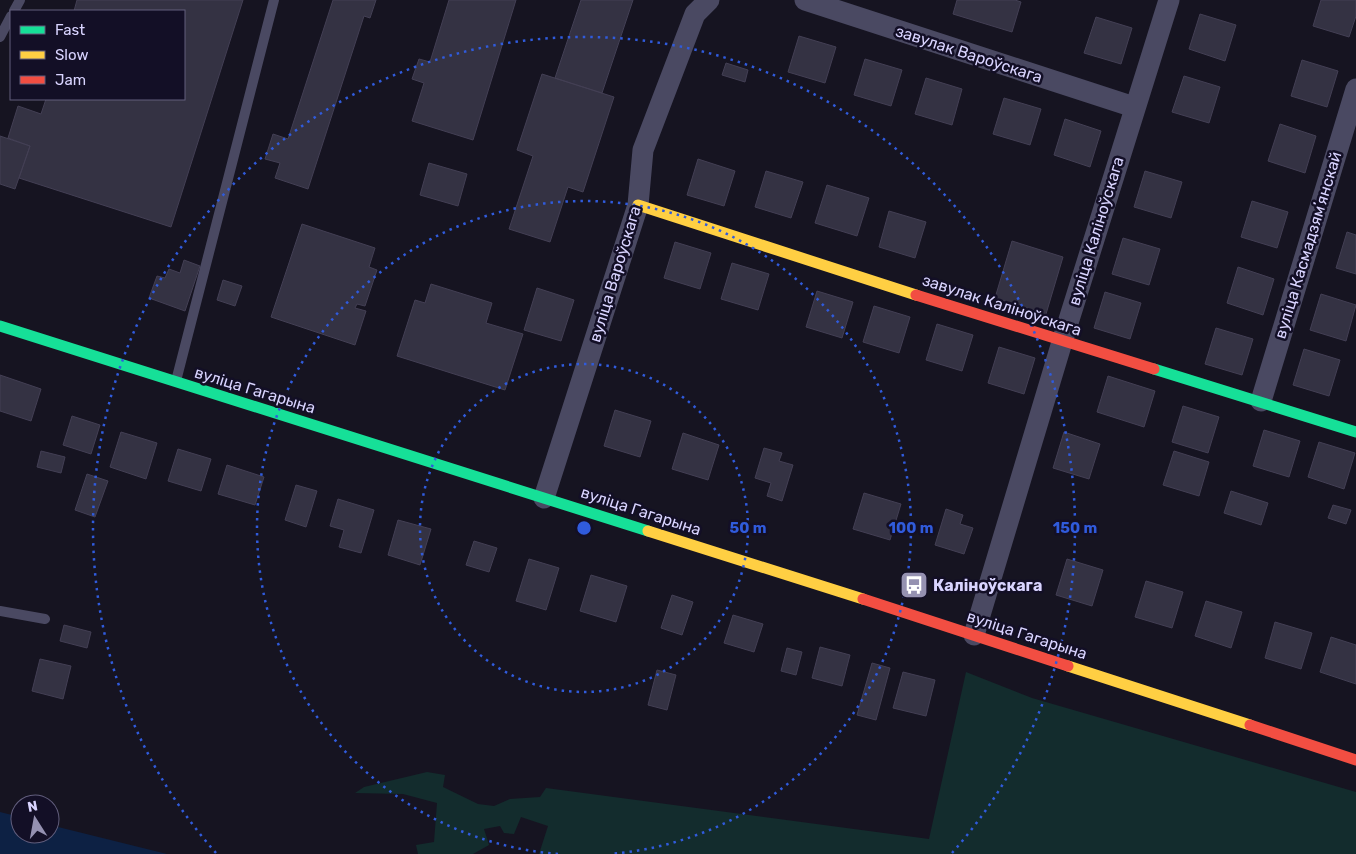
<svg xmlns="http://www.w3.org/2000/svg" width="1356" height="854" font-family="Rubik,sans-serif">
<rect width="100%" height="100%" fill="#161421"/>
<path fill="#132c2d" d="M966,672L1032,698L1356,792V854H539L548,826L521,817L514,834L504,833L500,826L484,829L489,845L473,854H418L416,845L434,842L437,803L403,794L355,793L364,787L427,772L445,775L443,787L478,804L494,806L510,799L540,797L546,788L929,839Z"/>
<path fill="#0d2144" d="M0,812L20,817V834H50V825L167,854H0Z"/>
<path fill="#343243" stroke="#433f54" d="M77,0H243L171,227L19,178L30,146L8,138L18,106L41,114L46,99H184V11H74Z
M333,0H376L370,18L364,16L308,189L275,178L280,163L265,159L273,134L288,139Z
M449,0H516L473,140L412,121L424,83L412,79L419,59L430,62Z
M581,0H633L602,93L555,78Z
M957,0H1015L1021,2L1012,32L953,14Z
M1321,0H1356V16L1349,37L1313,26Z
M1200,14L1236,25L1225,61L1189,49Z
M1096,17L1132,28L1121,64L1084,53Z
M799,36L836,47L825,83L788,72Z
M865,59L902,70L891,106L854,95Z
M1302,60L1338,71L1327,107L1291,96Z
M726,63L748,70L745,82L722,75Z
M542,74L614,97L583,192L568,187L550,242L509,229L533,156L517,150Z
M1184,76L1220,87L1209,123L1172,112Z
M926,78L962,89L952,125L915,114Z
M1004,98L1041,109L1030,145L993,134Z
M1065,119L1101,131L1090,167L1054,155Z
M1280,124L1316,136L1305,173L1268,161Z
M0,136L30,146L15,189L0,184Z
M698,159L735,171L724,206L687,195Z
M429,163L467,174L458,206L420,195Z
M766,171L803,182L791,218L755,207Z
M1145,171L1182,182L1171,218L1134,207Z
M827,185L869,198L857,236L815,223Z
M1252,201L1288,212L1277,248L1241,237Z
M889,211L926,222L915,258L879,247Z
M302,224L375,248L369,267L377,270L365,306L357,304L355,308L366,311L355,345L271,317Z
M1347,232L1356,235V274L1336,268Z
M1123,238L1160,249L1149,285L1112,274Z
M1012,241L1063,257L1046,314L995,298Z
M675,242L711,253L700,289L664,278Z
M184,260L200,266L185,311L149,298L157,276L165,278L169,269L180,273Z
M732,263L769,274L758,310L721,299Z
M1238,267L1274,279L1263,315L1227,303Z
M223,280L242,286L235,306L217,300Z
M431,284L492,303L486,323L523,334L505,390L397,356L415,300L425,303Z
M537,288L574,300L561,341L524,330Z
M817,291L853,302L842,338L806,327Z
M1105,292L1141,303L1130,339L1094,328Z
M1321,294L1356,305L1346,341L1310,330Z
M874,306L910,317L899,353L863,342Z
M937,324L973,335L962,371L926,360Z
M1216,328L1253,339L1242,375L1205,364Z
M999,347L1035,358L1024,394L988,383Z
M1304,349L1340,360L1329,396L1293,385Z
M0,375L41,389L31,421L0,411Z
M1108,376L1155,391L1144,427L1097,412Z
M1183,406L1219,417L1208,453L1172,442Z
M615,410L651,421L640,457L604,446Z
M72,416L100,425L91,454L63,445Z
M1264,430L1300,441L1289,477L1253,466Z
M121,432L157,443L146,479L110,467Z
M1064,432L1100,444L1089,479L1053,468Z
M683,433L719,445L708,480L672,469Z
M1319,442L1355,453L1344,489L1308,477Z
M764,448L782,453L779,461L793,465L782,501L767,496L771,483L755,478Z
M178,449L211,459L201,491L168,481Z
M41,451L65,457L61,473L37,467Z
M1174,451L1209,462L1199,496L1163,485Z
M227,465L264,477L255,505L218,494Z
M87,474L108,481L95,517L75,510Z
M296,485L317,491L306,527L285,520Z
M1231,491L1268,503L1261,525L1224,513Z
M864,493L901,504L890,540L853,529Z
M338,499L374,510L361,553L339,547L344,530L330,526Z
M1333,505L1351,510L1346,524L1328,518Z
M946,509L963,515L960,524L973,528L964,554L935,545Z
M398,520L431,529L420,565L388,555Z
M474,541L497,548L489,572L466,565Z
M529,559L559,568L546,610L516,601Z
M1067,559L1103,570L1092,606L1056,595Z
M591,575L627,586L616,622L580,611Z
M1146,581L1183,592L1172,628L1135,617Z
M672,595L693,602L682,635L661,628Z
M1206,601L1242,612L1231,648L1195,636Z
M733,615L763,624L754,652L724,643Z
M1275,622L1312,633L1301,669L1265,658Z
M64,625L91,632L87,648L60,641Z
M1331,637L1356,645V684L1320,672Z
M820,647L850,655L842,686L812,678Z
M787,648L802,652L796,675L781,671Z
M40,659L71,666L63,699L32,691Z
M872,663L890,668L876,720L857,715Z
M657,670L676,675L667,710L648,705Z
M903,672L935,680L926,716L893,708Z"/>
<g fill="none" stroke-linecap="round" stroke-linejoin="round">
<path stroke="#4a4962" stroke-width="10" d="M14,11L20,0
M0,37L11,16
M176,381L274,0
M0,611L45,619"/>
<path stroke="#4a4962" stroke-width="21" d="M805,0L1134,107
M1261,401L1356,89
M544,498L638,205L643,150L695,14L709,0
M974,635L1062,342L1169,0"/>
<path stroke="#16e098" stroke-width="11" d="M0,326L648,531
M1154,369L1356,432"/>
<path stroke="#ffcf43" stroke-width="11" d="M638,205L916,295
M648,531L863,599
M1068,666L1250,725"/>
<path stroke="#f24e42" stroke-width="11" d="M916,295L1154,369
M863,599L1068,666
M1250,725L1356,760"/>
</g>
<g fill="none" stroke="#305bdc" stroke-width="2.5" stroke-dasharray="2.5 5">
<circle cx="584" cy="528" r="164"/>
<path d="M558 854A327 327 0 1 1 610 854"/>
<path d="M216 853A491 491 0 1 1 952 853"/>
</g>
<defs>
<symbol id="bus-square" viewBox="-11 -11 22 22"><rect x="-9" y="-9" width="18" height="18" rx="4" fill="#9591b1" stroke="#130f26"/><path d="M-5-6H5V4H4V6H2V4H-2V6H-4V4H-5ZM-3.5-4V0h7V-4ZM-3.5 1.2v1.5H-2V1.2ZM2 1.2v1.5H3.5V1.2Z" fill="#fff"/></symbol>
</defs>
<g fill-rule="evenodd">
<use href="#bus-square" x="898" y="569" width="32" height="32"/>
</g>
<g text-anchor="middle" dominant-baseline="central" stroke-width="5" stroke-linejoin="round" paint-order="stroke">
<g font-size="16" fill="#d9d4ff" stroke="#130f26">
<text transform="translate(969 54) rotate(18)">завулак Вароўскага</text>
<text transform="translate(1096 231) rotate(-73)">вуліца Каліноўскага</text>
<text transform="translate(1308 245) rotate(-73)">вуліца Касмадзямʼянскай</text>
<text transform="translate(615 274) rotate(-73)">вуліца Вароўскага</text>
<text transform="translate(1002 305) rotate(18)">завулак Каліноўскага</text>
<text transform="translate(255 390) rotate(17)">вуліца Гагарына</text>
<text transform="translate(641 511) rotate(18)">вуліца Гагарына</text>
<text transform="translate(1027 635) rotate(18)">вуліца Гагарына</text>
</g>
<g font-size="16" font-weight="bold" fill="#d9d4ff" stroke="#130f26" text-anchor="start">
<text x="933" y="585">Каліноўскага</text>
</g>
</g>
<circle cx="584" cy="528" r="8" fill="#305bdc" stroke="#130f26" stroke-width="2.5"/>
<g font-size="15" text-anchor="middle" font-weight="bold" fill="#305bdc" stroke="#130f26" stroke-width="5" stroke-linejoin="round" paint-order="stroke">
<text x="748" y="533">50 m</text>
<text x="911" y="533">100 m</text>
<text x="1075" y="533">150 m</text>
</g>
<rect x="10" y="10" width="175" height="90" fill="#130f26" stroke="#625e7d"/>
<rect x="20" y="26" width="25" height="8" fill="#16e098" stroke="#625e7d"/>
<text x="55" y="35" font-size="15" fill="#d9d4ff">Fast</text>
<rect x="20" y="51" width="25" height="8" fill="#ffcf43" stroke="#625e7d"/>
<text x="55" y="60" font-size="15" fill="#d9d4ff">Slow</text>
<rect x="20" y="76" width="25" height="8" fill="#f24e42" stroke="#625e7d"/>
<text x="55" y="85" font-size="15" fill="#d9d4ff">Jam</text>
<g transform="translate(35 819) rotate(349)"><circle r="24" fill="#130f26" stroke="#625e7d"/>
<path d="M0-4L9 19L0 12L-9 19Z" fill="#9591b1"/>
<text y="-8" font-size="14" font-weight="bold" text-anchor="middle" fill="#d9d4ff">N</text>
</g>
</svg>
